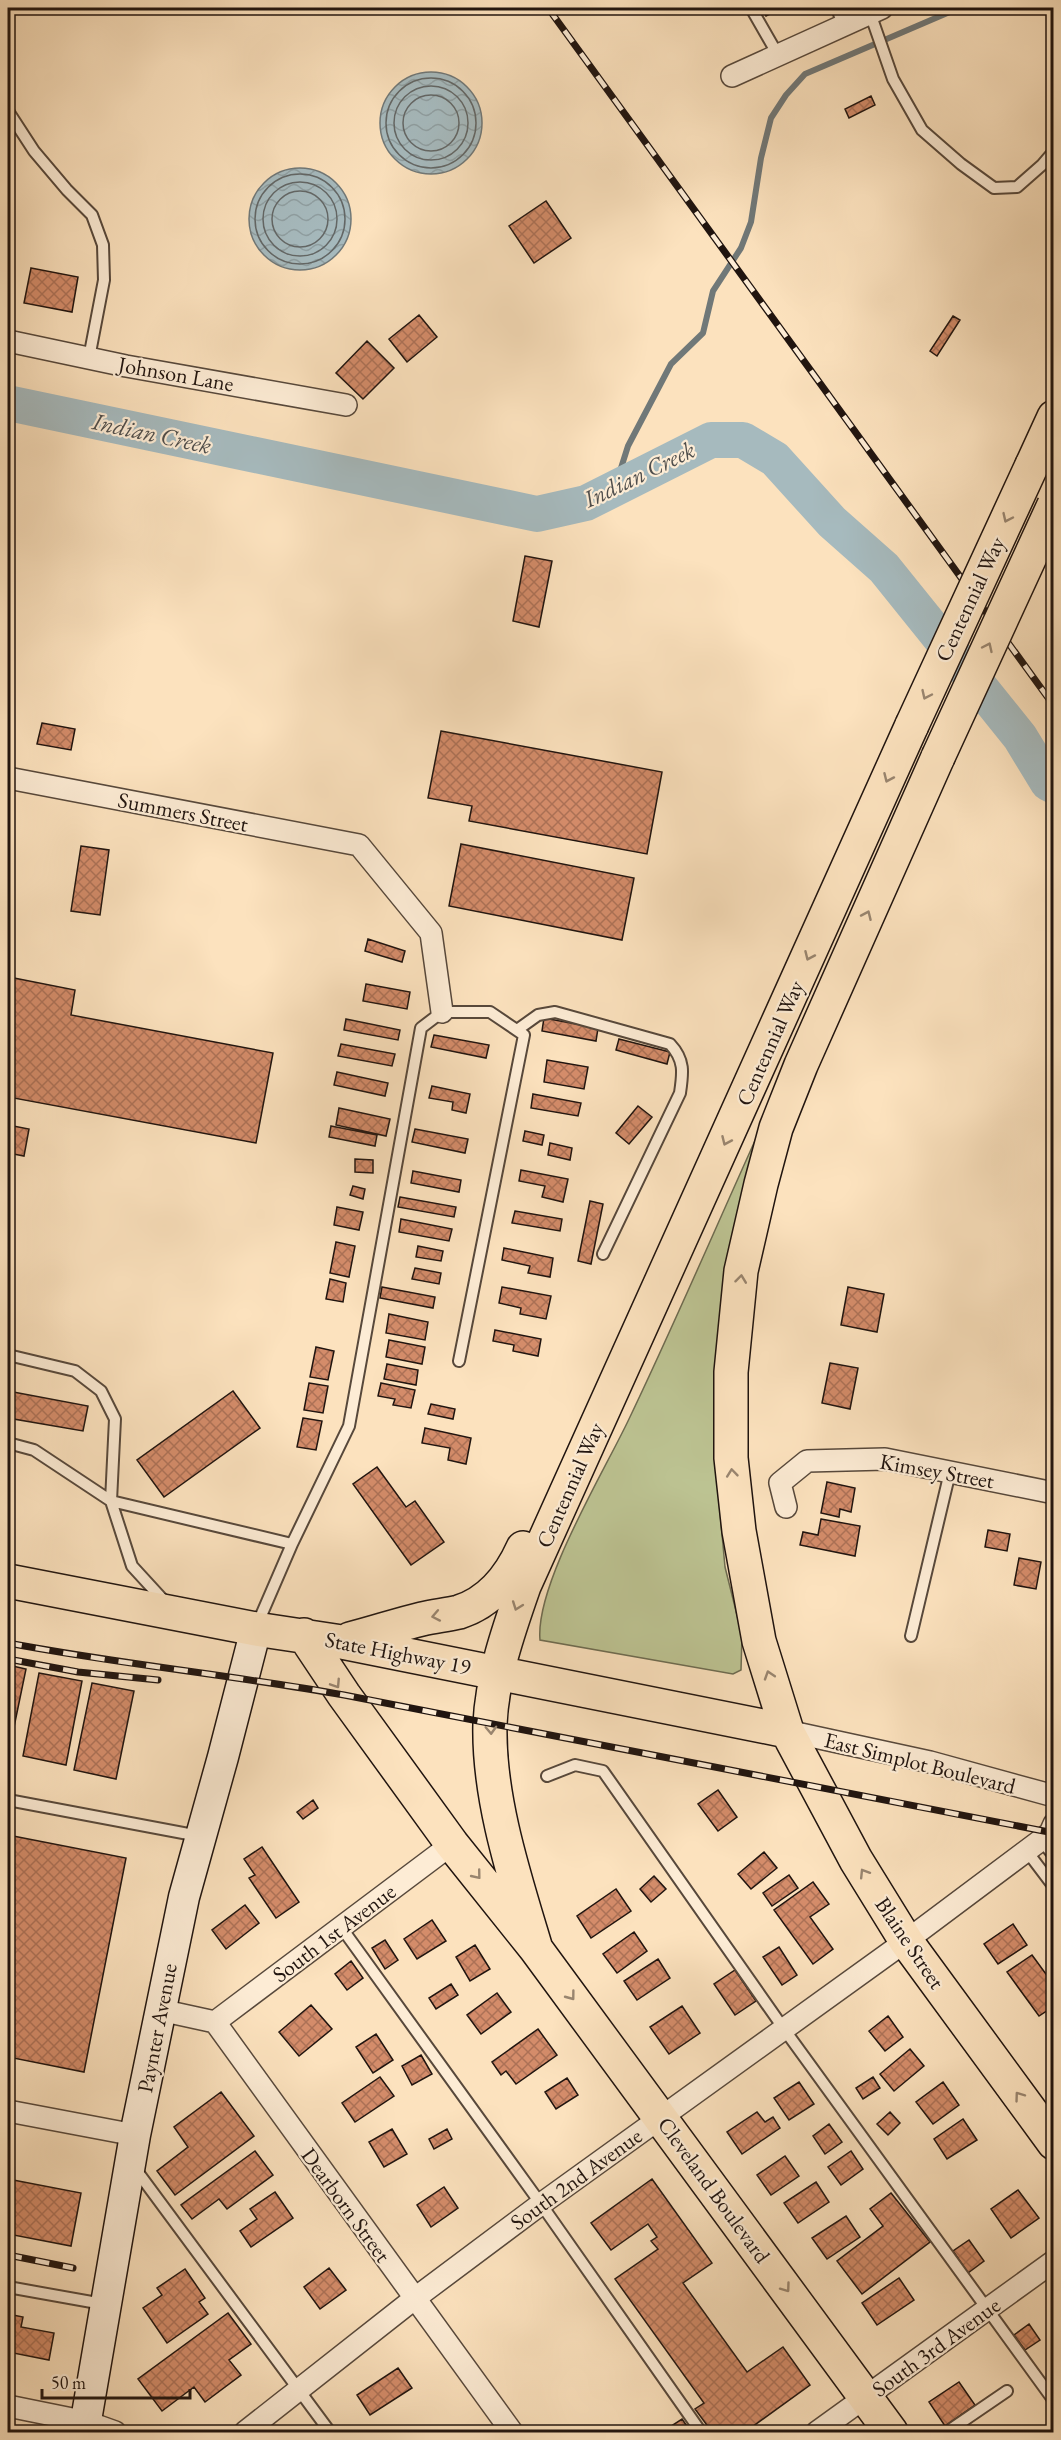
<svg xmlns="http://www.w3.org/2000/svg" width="1061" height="2440" font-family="'EB Garamond',serif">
<defs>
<pattern id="water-waves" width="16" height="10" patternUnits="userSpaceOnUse" patternTransform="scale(1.5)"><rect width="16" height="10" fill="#a6babe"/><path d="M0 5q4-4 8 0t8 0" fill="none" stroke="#8f9fa2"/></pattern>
<pattern id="building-cross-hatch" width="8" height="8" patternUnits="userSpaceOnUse" patternTransform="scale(1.5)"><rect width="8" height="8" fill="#d48c6a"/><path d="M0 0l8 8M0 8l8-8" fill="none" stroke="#ac7156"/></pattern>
</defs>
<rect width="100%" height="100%" fill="#fce2be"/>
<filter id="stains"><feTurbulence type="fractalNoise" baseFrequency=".00333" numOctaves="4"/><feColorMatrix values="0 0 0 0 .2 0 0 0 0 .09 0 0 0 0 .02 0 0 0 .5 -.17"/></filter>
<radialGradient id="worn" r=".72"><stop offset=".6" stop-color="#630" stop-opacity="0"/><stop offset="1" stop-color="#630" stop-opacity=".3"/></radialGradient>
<path fill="#bdc493" stroke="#6e6c51" stroke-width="1.5" d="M758,1134L716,1378L718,1490L725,1567L742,1635L741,1670L733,1674L540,1640C535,1585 604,1472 629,1419C674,1325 715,1229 758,1134Z"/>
<path fill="url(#water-waves)" stroke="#707878" stroke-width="1.5" d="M380 123a51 51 0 1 1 102 0a51 51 0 1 1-102 0Z
M249 219a51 51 0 1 1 102 0a51 51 0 1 1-102 0Z"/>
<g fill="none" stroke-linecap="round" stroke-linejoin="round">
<path stroke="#636766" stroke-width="1.5" d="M386 123a45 45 0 1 1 90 0a45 45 0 1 1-90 0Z
M394 123a37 37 0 1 1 74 0a37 37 0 1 1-74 0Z
M403 123a28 28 0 1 1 56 0a28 28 0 1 1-56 0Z
M255 219a45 45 0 1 1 90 0a45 45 0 1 1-90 0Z
M263 219a37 37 0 1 1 74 0a37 37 0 1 1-74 0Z
M272 219a28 28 0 1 1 56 0a28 28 0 1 1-56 0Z"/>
<path stroke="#707878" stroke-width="6" d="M615,487L628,446L671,364L703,333L713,291L741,248L751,222L761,158L771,118L786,95L805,74L959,8"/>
<path stroke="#a6babe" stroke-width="36" d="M8,403L537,514L586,503L711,440H743L775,459L832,522L884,568L1020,737L1048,783L1054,786"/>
</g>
<path fill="url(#building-cross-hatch)" stroke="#20140f" stroke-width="1.5" d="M761,8H774L776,11L766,16Z
M871,96L875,105L849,118L845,109Z
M546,201L571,238L534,263L509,226Z
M31,268L78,277L72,312L24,303Z
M419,315L437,337L407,362L389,339Z
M953,316L960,320L937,356L930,351Z
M367,341L394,368L363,399L336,373Z
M525,556L552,561L539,627L513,621Z
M42,723L75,729L71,750L37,744Z
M441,731L662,772L647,854L469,821L472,806L428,798Z
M461,844L634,878L622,940L449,906Z
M81,846L109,850L100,915L71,911Z
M368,939L405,951L402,962L365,951Z
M9,977L75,990L71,1015L273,1053L256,1143L8,1097Z
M366,984L410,992L407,1009L363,1001Z
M544,1018L598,1028L596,1041L542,1031Z
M346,1019L400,1030L398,1040L344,1030Z
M434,1035L489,1045L486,1058L431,1047Z
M619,1039L670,1052L667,1064L616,1050Z
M341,1044L395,1054L392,1066L338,1056Z
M547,1060L588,1067L584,1089L544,1082Z
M337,1072L388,1083L385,1096L334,1085Z
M432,1086L470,1094L466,1113L452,1110L453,1102L429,1098Z
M533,1094L581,1103L578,1116L531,1108Z
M638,1106L652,1117L629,1144L616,1133Z
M339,1108L390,1119L386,1136L336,1125Z
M8,1125L29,1129L24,1156L8,1153Z
M331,1126L377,1135L375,1146L329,1137Z
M415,1129L468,1139L465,1153L412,1142Z
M525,1131L544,1135L542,1145L523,1141Z
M550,1143L572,1148L570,1160L548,1155Z
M355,1159L373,1160V1173L355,1172Z
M521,1170L568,1179L563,1202L542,1197L545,1186L519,1181Z
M413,1171L461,1180L459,1192L411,1183Z
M353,1186L365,1189L363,1199L350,1195Z
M400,1197L456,1207L454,1217L398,1207Z
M590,1201L603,1204L591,1264L578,1261Z
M337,1207L363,1212L359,1230L334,1225Z
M515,1211L562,1219L560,1231L512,1223Z
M401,1219L452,1229L449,1241L399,1232Z
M336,1242L355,1246L349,1277L330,1273Z
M418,1246L443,1251L441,1261L416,1257Z
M504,1248L553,1258L550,1277L528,1273L530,1266L502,1260Z
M415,1268L441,1273L439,1284L412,1279Z
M330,1279L346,1283L343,1302L326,1299Z
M382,1287L435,1297L433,1308L380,1298Z
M502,1287L551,1296L546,1319L520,1314L521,1308L499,1303Z
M848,1287L884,1294L877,1332L841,1325Z
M389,1314L428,1322L425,1340L386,1333Z
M495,1330L541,1339L538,1356L513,1351L514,1345L493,1341Z
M389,1340L425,1347L422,1364L386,1357Z
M316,1347L334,1351L328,1380L310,1377Z
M830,1363L858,1368L850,1409L822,1403Z
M387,1364L418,1370L416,1385L384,1379Z
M309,1383L328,1386L323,1413L304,1410Z
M381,1383L415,1390L411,1408L393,1405L395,1399L378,1396Z
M8,1391L88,1406L83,1431L8,1418Z
M233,1391L260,1428L164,1497L137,1460Z
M431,1404L455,1409L453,1419L428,1414Z
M303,1418L322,1421L316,1450L297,1447Z
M425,1428L471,1438L466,1464L448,1460L450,1448L422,1443Z
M377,1467L406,1507L415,1501L444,1542L411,1565L353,1484Z
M827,1482L855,1488L851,1512L840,1509L839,1517L821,1513Z
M821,1519L860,1526L855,1556L800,1545L803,1532L818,1535Z
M988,1530L1010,1534L1007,1551L985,1547Z
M1019,1558L1041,1562L1036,1589L1014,1585Z
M8,1665L26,1669L8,1756Z
M39,1673L82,1681L66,1765L23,1756Z
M92,1683L134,1691L116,1779L74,1770Z
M718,1790L737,1817L718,1831L698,1804Z
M313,1800L318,1808L303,1819L297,1812Z
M8,1835L126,1858L84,2072L8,2057Z
M262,1847L299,1902L276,1918L249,1878L255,1875L244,1859Z
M764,1852L777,1868L751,1889L738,1874Z
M789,1875L798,1888L772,1906L763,1893Z
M654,1876L666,1889L651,1902L640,1889Z
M813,1882L829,1904L810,1917L833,1949L813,1964L774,1910Z
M616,1889L631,1911L591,1938L577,1916Z
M245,1905L259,1923L226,1949L212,1930Z
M432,1920L446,1941L417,1959L404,1939Z
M1013,1924L1027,1945L998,1964L984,1944Z
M634,1932L647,1951L617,1973L603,1954Z
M385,1940L398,1960L385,1969L372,1948Z
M475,1945L490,1969L470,1981L456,1957Z
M779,1947L797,1975L782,1985L763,1957Z
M1032,1955L1054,1985V2006L1039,2016L1007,1972Z
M658,1959L670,1978L637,2000L624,1981Z
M351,1961L363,1978L347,1990L335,1974Z
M735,1970L756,2001L735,2015L714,1984Z
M451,1984L458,1995L436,2009L429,1998Z
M497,1993L511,2012L481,2034L467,2015Z
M311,2005L332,2029L299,2056L279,2032Z
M682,2006L700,2033L669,2054L650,2027Z
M888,2016L903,2037L885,2051L869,2031Z
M538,2029L557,2055L516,2084L506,2071L501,2075L492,2062Z
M376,2034L393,2060L373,2073L356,2047Z
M910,2049L924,2066L894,2091L880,2074Z
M421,2055L432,2074L412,2085L402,2066Z
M380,2077L394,2096L355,2122L342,2103Z
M873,2077L880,2088L863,2099L856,2088Z
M567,2078L578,2095L556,2109L545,2092Z
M799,2082L814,2104L789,2120L774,2098Z
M943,2082L959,2105L933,2124L916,2102Z
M221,2092L254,2136L175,2195L157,2171L188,2147L174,2127Z
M757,2112L765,2122L773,2117L780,2128L742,2154L727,2132Z
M890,2112L900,2123L888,2135L877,2124Z
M963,2119L977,2140L947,2159L934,2139Z
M829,2124L842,2142L825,2154L813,2136Z
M392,2129L407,2154L384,2167L369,2142Z
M447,2129L452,2139L434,2149L429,2139Z
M255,2151L273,2175L227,2209L219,2199L192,2219L181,2205Z
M851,2151L863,2169L841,2185L828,2167Z
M785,2156L799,2176L771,2195L757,2175Z
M8,2179L81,2193L71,2246L8,2234Z
M652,2179L712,2263L683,2283L747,2372L783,2347L810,2385L745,2432H712L695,2409L704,2403L615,2279L658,2249L651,2241L657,2237L648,2224L611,2250L591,2223Z
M816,2182L829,2202L798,2223L784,2203Z
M444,2187L458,2208L431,2227L417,2205Z
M1018,2190L1039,2218L1011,2238L991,2209Z
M275,2192L293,2218L251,2247L240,2231L257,2219L250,2209Z
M891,2193L930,2242L862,2294L837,2261L883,2226L870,2209Z
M846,2216L860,2237L827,2259L812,2238Z
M969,2240L984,2261L968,2273L953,2251Z
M329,2268L346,2290L320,2309L304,2287Z
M185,2269L205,2298L199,2302L208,2314L167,2343L143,2308L162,2295L157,2288Z
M899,2278L914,2300L877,2325L862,2303Z
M228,2313L251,2344L229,2360L241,2375L205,2402L194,2387L162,2411L138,2379Z
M13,2315L23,2317L21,2327L54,2333L49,2360L8,2352V2323L11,2324Z
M1029,2324L1040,2340L1025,2350L1014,2335Z
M398,2368L412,2388L370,2415L357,2395Z
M959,2382L975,2405L945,2426L929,2402Z
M682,2419L691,2432H662Z"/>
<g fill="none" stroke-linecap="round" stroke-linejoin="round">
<defs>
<path id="lane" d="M751,8L778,55
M837,8L843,25
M870,13L893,79L922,130L961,164L994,188L1017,187L1042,165L1054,151
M8,111L34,151L67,190L92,215L103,245L104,280L89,358
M517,1030L538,1015L555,1012L670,1044C685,1060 683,1073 680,1093L603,1254
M8,1355L75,1371L101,1391L115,1419L111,1501L132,1566L165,1602
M8,1443L34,1450L111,1501L292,1544
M257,1625L292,1544L349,1426L421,1028L442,1012H490L524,1035L459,1361
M911,1636L950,1472
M547,1776L575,1765L603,1771L784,2029L1054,2401
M8,1800L199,1836
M1041,1840L1054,1856
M1026,1850L1054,1887
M341,1927L541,2204L701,2432
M134,2167L330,2432
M8,2287L103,2304
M947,2432L1007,2391"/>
<path id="street" d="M732,76L882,8
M8,341L126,366L346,405
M8,778L359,845L431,933L442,1012
M786,1507L780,1483L807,1461L885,1459L1054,1493
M787,1731L930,1762L1054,1796
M160,2010L215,2022L512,2432
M215,2022L452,1844
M8,2111L135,2135
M8,2406L87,2422L115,2432
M245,2432L414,2299L541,2204L906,1941L1041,1840L1050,1833L1054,1824
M817,2432L1054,2261"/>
<path id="secondary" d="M84,2432L135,2135L184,1897L223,1757L256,1629"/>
<path id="primary" d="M1032,465L1054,417
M938,757L801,1065L776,1128L761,1184L741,1271L731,1372V1458L739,1531L759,1641L787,1731L856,1860L906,1941L1054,2143
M8,1581L256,1629L342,1642L787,1731
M304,1635L344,1695L452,1844L536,1949L891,2432
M350,1639C374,1633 397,1625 422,1619C434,1616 447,1615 459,1612C490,1602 510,1577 523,1548
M536,1949C515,1879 488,1798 490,1724C492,1677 509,1629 524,1586L912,725"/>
</defs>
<use href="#lane" stroke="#57483b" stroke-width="14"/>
<use href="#street" stroke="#57483b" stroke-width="24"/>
<use href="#secondary" stroke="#20140f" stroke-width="33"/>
<use href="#primary" stroke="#20140f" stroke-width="36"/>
<use href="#lane" stroke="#fdecd5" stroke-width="10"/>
<use href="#street" stroke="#fdecd5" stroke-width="21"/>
<use href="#secondary" stroke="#fdecd5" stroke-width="30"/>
<use href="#primary" stroke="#fce2be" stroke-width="33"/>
<defs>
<path id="rail" d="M548,8L1054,706
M8,1643C119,1664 232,1675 344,1695L1054,1833
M8,1659L78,1672L158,1680
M8,2255L73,2268"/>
</defs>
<use href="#rail" stroke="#20140f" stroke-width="7"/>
<use href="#rail" stroke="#fdecd5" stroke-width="4.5" stroke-dasharray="14" stroke-linecap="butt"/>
<defs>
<path id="primary-bridge" d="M912,725L1032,465
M938,757L1054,505"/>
</defs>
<use href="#primary-bridge" stroke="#20140f" stroke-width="36" stroke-linecap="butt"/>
<use href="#primary-bridge" stroke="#fce2be" stroke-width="33"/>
</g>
<defs><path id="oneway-chevron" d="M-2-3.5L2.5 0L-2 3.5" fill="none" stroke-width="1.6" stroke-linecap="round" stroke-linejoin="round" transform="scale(1.5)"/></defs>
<g stroke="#99856f">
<use href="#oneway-chevron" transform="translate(1007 518) rotate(115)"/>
<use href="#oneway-chevron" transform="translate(988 647) rotate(-65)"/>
<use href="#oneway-chevron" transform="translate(926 695) rotate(115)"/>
<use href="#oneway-chevron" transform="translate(888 778) rotate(114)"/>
<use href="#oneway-chevron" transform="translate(867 915) rotate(-66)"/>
<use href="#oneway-chevron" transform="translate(809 956) rotate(114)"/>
<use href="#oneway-chevron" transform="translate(726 1141) rotate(114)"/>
<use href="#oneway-chevron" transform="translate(741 1279) rotate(-83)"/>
<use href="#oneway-chevron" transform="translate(732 1473) rotate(-96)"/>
<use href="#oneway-chevron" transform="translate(517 1606) rotate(110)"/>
<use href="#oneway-chevron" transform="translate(436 1616) rotate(169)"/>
<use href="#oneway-chevron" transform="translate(769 1675) rotate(-108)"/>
<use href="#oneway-chevron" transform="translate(336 1684) rotate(57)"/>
<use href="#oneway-chevron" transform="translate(491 1730) rotate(88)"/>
<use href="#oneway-chevron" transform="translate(864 1873) rotate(-122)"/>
<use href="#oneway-chevron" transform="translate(477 1875) rotate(51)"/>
<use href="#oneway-chevron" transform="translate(571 1996) rotate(53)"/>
<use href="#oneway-chevron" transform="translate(1019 2096) rotate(-126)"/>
<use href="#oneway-chevron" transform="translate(786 2288) rotate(54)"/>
</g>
<g text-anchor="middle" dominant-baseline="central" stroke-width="4.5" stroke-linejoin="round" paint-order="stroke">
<g font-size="22" fill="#20140f" stroke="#fdecd5">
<text transform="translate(176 374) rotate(10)">Johnson Lane</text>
<text transform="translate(970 599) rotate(-65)">Centennial Way</text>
<text transform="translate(183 812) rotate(11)">Summers Street</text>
<text transform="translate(770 1043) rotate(-66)">Centennial Way</text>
<text transform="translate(937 1471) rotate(10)">Kimsey Street</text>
<text transform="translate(570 1485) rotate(-66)">Centennial Way</text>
<text transform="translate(398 1653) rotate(11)">State Highway 19</text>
<text transform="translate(920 1763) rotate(14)">East Simplot Boulevard</text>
<text transform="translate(334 1933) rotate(-37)">South 1st Avenue</text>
<text transform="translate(910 1943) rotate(56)">Blaine Street</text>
<text transform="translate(157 2028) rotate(-79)">Paynter Avenue</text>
<text transform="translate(576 2179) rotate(-36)">South 2nd Avenue</text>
<text transform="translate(714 2190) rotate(54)">Cleveland Boulevard</text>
<text transform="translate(346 2205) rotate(54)">Dearborn Street</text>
<text transform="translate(936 2347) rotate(-36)">South 3rd Avenue</text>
</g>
<g font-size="24" font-style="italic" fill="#4f4e4c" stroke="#fdecd5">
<text transform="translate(152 433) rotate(12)">Indian Creek</text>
<text transform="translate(639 474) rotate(-26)">Indian Creek</text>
</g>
</g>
<rect width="1061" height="2440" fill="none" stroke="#fce2be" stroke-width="30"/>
<rect x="9" y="9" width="1043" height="2422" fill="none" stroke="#20140f" stroke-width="3"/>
<rect x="15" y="15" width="1031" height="2410" fill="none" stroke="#20140f" stroke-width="1.5"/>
<path d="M42 2389v9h148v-9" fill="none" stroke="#20140f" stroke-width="3"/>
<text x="51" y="2389" font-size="18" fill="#20140f" stroke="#fdecd5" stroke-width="4.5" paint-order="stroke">50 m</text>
<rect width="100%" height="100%" filter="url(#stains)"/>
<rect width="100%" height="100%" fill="url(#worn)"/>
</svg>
